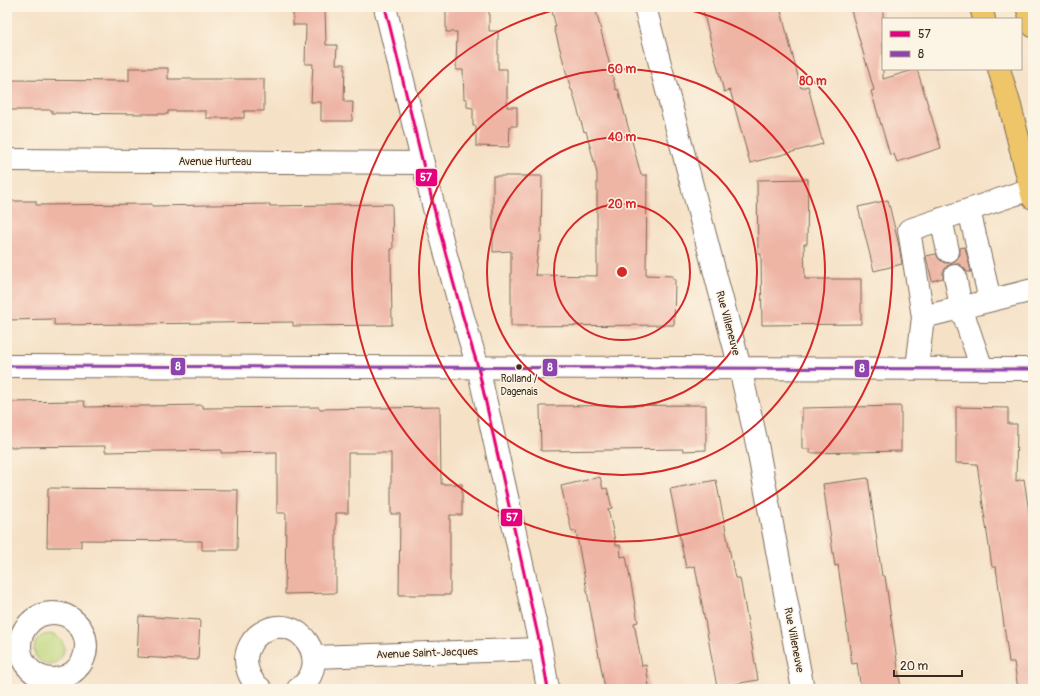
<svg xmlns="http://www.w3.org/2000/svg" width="1040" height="696" font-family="Pangolin,sans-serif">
<rect width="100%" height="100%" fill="#fcf5e5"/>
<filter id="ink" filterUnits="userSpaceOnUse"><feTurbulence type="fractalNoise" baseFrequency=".025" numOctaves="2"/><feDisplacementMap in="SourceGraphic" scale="8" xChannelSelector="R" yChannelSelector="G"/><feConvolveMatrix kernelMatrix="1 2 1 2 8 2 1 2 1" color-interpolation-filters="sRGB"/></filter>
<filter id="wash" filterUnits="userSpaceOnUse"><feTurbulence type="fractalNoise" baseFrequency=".012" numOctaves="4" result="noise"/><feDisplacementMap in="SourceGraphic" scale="16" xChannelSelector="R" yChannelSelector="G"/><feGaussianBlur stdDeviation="0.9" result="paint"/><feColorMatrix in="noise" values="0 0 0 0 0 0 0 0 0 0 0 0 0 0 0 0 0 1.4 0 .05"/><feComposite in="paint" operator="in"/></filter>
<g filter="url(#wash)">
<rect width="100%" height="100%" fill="#f5e1c6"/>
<path fill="#bdd67b" stroke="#7c804c" d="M34 649a15 15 0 1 1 30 0a15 15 0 1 1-30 0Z"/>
<g id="blocks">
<path fill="#eeb4a4" d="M293,7H325L326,45H337L336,64H345L344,102H353L352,121H321V102H311L313,64H305L306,25H293Z
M446,7H489V31H498V69H507V107H517V126H510L509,147L476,146V126H473V108L467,107V99H464L463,70H456L457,32H446Z
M551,7H595L616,90L618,89L641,175H647L646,275L673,276V279H675L674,325L511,326V251L493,252V176H542L541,242H539L535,275L597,276V173L586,131L584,132L572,90H571L554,27H556Z
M702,7H780L801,88L808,86L823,144L750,163L730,90L724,92Z
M850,7H883V79L917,69L941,148L897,162L894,154L890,155L871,91L874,90Z
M129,68H168V79H264V111H244V118H206V111H168V114H148L52,113V110H7V80L129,81Z
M808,179L807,244H804L805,279H861V324L762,325L761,254H758L757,180Z
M888,200L899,246L902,264L874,271L858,207Z
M7,201H36V205L152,204V206L270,204V206L392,204L393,249H391L392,325L293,326V322L54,325V319L7,320Z
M965,247L971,272H967L964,268L959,264H952L947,266L943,272V278L932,281L926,256L936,254L939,259L944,263H951L956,260L960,255V248Z
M84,401L85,407L203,405V408L319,407V409L440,407L441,484H462V515H450V595H399L400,514H391V453H348V513H336V593L285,594L286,513H277V452L221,453V450L105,452V446L7,447V402Z
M706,405V450L683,451V449L541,451L540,406Z
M901,406V451L810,453V449H802V408Z
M956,407L1008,408V424H1017L1016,481L1024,479L1033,539V689H1018L1014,662H1009L996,567H992L977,464L956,463Z
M600,477L603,489L607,488L612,508L608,509L616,545H620L621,557L626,556L638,622L634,623L642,666L646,665L649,686L646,687V689H605L576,531L572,532L561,486Z
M868,478L882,576H885L901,689H861L857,663L852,664L838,565L835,566L823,484Z
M716,480L735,578H740L758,680L717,687L695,566L686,568L670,489Z
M48,488L238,490L237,550H202V541L81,540V547H47Z
M139,616L200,620L198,660L137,657Z"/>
</g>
</g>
<g filter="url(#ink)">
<use href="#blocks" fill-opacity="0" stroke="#7c6a59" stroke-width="1"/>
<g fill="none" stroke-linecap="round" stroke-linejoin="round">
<defs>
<path id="minor" d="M385,7C415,127 441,249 478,367L541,649L548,689
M645,7L740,368L757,444L803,689
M7,160L423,163
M1031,189L909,230L923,317L1033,290
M969,210L990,300
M941,219L948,251
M955,276L961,307L982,369
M7,366L1033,369
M917,368L923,317
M20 646a33 33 0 1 1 66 0a33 33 0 1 1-66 0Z
M314,657L541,649
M261,689C251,682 246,670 246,658C247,648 253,638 261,633C299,608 335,665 298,689"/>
<path id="major" d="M981,7L984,19
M1027,7L1033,26
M999,69L1010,106L1033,198"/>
</defs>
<use href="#minor" stroke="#7c6a59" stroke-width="24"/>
<use href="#major" stroke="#7c6a59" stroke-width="24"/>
<use href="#minor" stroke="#fff" stroke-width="22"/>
<use href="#major" stroke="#eec569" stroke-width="22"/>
<defs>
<path id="bus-1" d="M385,7C415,127 441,249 478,367L541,649L548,689"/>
<path id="bus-2" d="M7,366L1033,369"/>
</defs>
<use href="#bus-1" stroke="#fcf5e5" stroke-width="6"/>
<use href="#bus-2" stroke="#fcf5e5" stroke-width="6"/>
<use href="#bus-1" stroke="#e5007d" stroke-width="3"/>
<use href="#bus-2" stroke="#8e44ad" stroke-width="3"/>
</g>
</g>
<g fill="none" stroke="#d62828" stroke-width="2">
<circle cx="622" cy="272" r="68"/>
<circle cx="622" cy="272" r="135"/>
<circle cx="622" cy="272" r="203"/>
<path d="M676 7A270 270 0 1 1 568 7"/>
</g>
<circle fill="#3b2a1e" stroke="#fcf5e5" stroke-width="1.5" cx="519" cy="367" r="3.5"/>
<g text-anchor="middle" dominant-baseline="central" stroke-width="3" stroke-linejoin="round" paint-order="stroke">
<g font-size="10" fill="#3b2a1e" stroke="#fcf5e5">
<text x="519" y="379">Rolland /<tspan x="519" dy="13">Dagenais</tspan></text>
</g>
<g font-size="11" fill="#3b2a1e" stroke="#fcf5e5">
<text x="215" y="161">Avenue Hurteau</text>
<text transform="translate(728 323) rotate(75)">Rue Villeneuve</text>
<text transform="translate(794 640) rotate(79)">Rue Villeneuve</text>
<text transform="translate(427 653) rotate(-2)">Avenue Saint-Jacques</text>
</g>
</g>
<circle cx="622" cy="272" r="6" fill="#d62828" stroke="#fcf5e5" stroke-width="2"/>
<g font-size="12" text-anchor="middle" font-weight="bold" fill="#d62828" stroke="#fcf5e5" stroke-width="3" stroke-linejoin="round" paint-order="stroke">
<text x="622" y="73">60 m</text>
<text x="813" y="85">80 m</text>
<text x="622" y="141">40 m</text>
<text x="622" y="208">20 m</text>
</g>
<g stroke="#fcf5e5" stroke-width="1.5">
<rect x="415" y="168" width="23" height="19" rx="4" fill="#e5007d"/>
<rect x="170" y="357" width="16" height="19" rx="4" fill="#8e44ad"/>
<rect x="542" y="358" width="16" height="19" rx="4" fill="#8e44ad"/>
<rect x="854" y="359" width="16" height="19" rx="4" fill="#8e44ad"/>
<rect x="500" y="508" width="23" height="19" rx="4" fill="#e5007d"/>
</g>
<g font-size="11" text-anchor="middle" font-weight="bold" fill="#fff">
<text x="426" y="181">57</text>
<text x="178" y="370">8</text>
<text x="550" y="371">8</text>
<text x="862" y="372">8</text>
<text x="512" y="521">57</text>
</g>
<rect width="1040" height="696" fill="none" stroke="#fcf5e5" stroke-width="24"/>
<rect x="882" y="18" width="140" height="52" fill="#fcf5e5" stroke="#afa495"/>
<rect x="890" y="31" width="20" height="6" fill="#e5007d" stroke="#afa495"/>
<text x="918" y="38" font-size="12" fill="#3b2a1e">57</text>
<rect x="890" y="51" width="20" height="6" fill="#8e44ad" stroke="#afa495"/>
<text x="918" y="58" font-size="12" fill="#3b2a1e">8</text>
<path d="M894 670v6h68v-6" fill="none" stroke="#3b2a1e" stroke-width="2"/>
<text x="900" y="670" font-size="12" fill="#3b2a1e" stroke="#fcf5e5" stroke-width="3" paint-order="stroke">20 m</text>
</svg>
